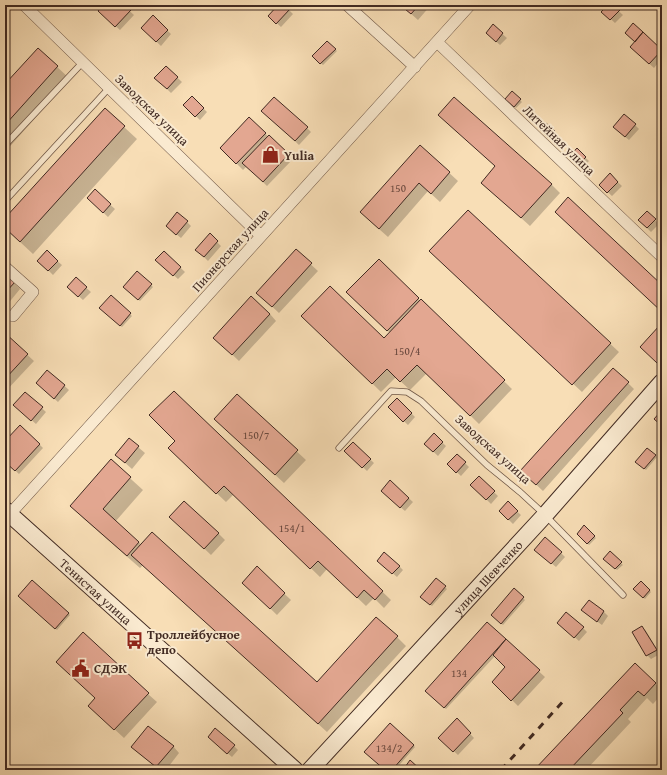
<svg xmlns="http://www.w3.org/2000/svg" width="667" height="775" font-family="'Gentium Book Plus',serif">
<rect width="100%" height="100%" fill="#f8deb6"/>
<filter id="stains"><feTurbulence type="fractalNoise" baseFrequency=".005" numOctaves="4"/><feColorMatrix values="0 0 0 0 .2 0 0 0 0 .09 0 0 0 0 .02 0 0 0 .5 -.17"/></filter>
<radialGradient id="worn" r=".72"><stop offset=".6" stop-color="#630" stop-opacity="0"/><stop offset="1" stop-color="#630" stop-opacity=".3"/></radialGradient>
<path fill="#0003" d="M94,5H123L134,15L120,30L99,11L100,10Z
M280,5H284L293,14L281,27L269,16Z
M401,5H431L418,20Z
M609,5H612L623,15L615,23L603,12Z
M153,17L171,34L161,46L142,28Z
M633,25L662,51V58L654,68L631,47L636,42Z
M493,26L507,38L500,45L491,37Z
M327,42L337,51L323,65L313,56Z
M38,49L70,79L5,152V86Z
M166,67L182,82L171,93L156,78Z
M512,92L522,102L516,108L506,99Z
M192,97L207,112L200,120L184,105Z
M267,115L307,128L311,132L299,145Z
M249,119L293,159L267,186L247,166L243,170L227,154Z
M546,124L559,136L553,142L541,130Z
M635,125L639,129L629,140L618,131Z
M124,127L137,139L33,254L5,228V220Z
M420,146L458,181L440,202L428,191L388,237L370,221Z
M577,150L589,161L582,168L570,157Z
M610,175L622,186L612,196L600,185Z
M551,184L560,193L530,226L491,191Z
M95,191L115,209L108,217L88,198Z
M468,211L619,352L582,392L439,260Z
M647,212L659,224L651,232L639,220Z
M187,222L191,226L181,238L171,230Z
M210,235L221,246L208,261L201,254Z
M296,251L318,271L279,313L264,299Z
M47,252L62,265L53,275L39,261Z
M164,252L185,272L178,279L161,264Z
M379,261L512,389L479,424L427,373L410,390L396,377L381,392L303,316L384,339L390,333L348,292Z
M137,272L153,287L140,301L124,287Z
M5,275L20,289L7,305L5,303Z
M76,279L91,292L83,300L73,291Z
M111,296L132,316L122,327L101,308Z
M270,314L276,321L239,361L221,344Z
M662,329V366L645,351Z
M5,334L34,361L5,392Z
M48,371L69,390L58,402L41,387Z
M628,383L634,389L543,491L528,477Z
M174,392L391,600L384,608L374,598L366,606L327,569L320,577L234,494L226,502L178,457Z
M25,393L46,412L36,424L19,409Z
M237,396L306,460L284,483L224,428Z
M397,399L415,417L408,425L389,407Z
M5,408L10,413L5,419Z
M434,435L446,446L438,456L425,444Z
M5,443L39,444L43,448L19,474L5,461Z
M353,443L374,463L367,471L346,451Z
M138,447L145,453L132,469L123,461Z
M647,449L657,457L646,470L638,464Z
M457,455L469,467L461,476L448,464Z
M111,461L143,490L115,522L142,545L317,683L397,637L406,646L327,732L143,565L140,568L84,519L71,506Z
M479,478L498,496L491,504L472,485Z
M391,482L413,502L405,511L386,495Z
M508,503L521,515L513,524L500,511Z
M177,523L218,533L225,540L211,555Z
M584,527L596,538L589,545L578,534Z
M561,553L565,557L556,567L540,554Z
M610,553L623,565L617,570L605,558Z
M383,565L399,566L403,570L397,577Z
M257,568L291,600L277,615L250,589Z
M436,579L447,589L432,606L421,597Z
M32,581L70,615L57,630L19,596Z
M641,582L651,592L645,599L635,589Z
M514,590L525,600L503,625L492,615Z
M589,601L604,612L608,616L602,625L587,614L583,610Z
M487,624L545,677L518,706L494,682L506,667L495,656L446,709L426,691Z
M563,627L583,628L587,632L579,641Z
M642,627L646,631L660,654L651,659L647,655Z
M635,665L662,690V694L653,704L647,698L628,719L631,722L586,770H536Z
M148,694L157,702L124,738L98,714L96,698Z
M461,724L474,738L458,755L444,742Z
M390,725L415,747L395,770H386Z
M213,741L234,746L238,750L232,757Z
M173,746L179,753L166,770H160L139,753Z"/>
<path fill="#e3a791" stroke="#412a22" d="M103,5H125L131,10L115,27L98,11Z
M278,5H286L290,9L276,24L268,16Z
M400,5H419L411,14Z
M608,5H614L620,10L610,20L601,12Z
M153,15L168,30L156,42L141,28Z
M633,23L643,32L635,42L625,33Z
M493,24L503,33L496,42L486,33Z
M643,32L662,50L649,64L630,47Z
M327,41L336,49L320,64L312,56Z
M38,48L58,66L5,125V84Z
M166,66L178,77L167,89L154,78Z
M512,91L521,99L514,107L505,99Z
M192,96L204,108L195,117L183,105Z
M274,97L308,127L295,141L261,111Z
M454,97L552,184L521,218L481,183L495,166L438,115Z
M105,108L125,126L20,242L5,228V218Z
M624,114L636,124L625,137L613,127Z
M249,117L266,133L236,164L220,148Z
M546,123L555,131L548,138L540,130Z
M269,135L289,154L263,182L242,163Z
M420,145L450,172L431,194L419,183L379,229L360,212Z
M577,148L586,157L578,165L569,157Z
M610,173L618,182L607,193L599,185Z
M95,189L111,204L103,213L87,198Z
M568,197L662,285V312L555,212Z
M468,210L611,343L572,385L429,251Z
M647,211L656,219L647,228L638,220Z
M177,212L188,221L176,235L166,226Z
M210,233L218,241L204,257L195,250Z
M296,249L312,263L272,307L256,293Z
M47,250L58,261L48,271L37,261Z
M164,251L181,267L173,276L155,260Z
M379,259L419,298L387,331L346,292Z
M137,271L152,284L138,300L123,287Z
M5,274L15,282L5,293Z
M76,277L87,287L78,297L67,287Z
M330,286L384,338L421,299L505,380L470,416L417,365L400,382L387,369L372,384L301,316Z
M111,295L131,313L120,326L99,308Z
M251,296L270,314L232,355L213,338Z
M660,325L662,328V358L657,363L640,347Z
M5,333L28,354L5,379Z
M613,368L629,382L536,485L520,471Z
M47,370L65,385L54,399L36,383Z
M174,391L383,591L375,600L364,590L357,598L318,561L310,569L224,486L216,494L168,448L175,441L149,415Z
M25,392L43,407L31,421L13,405Z
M237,394L298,450L275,475L214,419Z
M397,398L412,413L403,422L388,407Z
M662,410V426L654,419Z
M20,425L40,444L15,471L5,462V441Z
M434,433L443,442L433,452L424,444Z
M129,438L139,446L125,463L115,455Z
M353,442L371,459L362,468L344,451Z
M647,448L656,455L644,469L635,462Z
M457,454L466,462L456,473L447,464Z
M111,459L131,477L103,509L139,542L127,556L70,506Z
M479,476L495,491L486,500L470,485Z
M390,480L409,498L400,508L381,491Z
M184,501L219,533L204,549L169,517Z
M508,501L518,511L508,520L499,511Z
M584,525L595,536L587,544L577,534Z
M152,532L317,682L376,617L398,636L318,724L131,555Z
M545,537L562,552L551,564L534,550Z
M610,551L622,562L615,569L603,559Z
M384,552L400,566L392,574L377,561Z
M257,566L285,593L270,609L242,583Z
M436,578L446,586L430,605L420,597Z
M32,580L69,613L55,629L18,596Z
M641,581L650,590L643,598L633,589Z
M514,588L524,597L501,624L491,615Z
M589,600L604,611L597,622L581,610Z
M566,612L584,627L574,638L557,623Z
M487,622L506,639L444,708L425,691Z
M642,626L657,650L646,656L632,632Z
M83,632L149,693L114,730L88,706L95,698L56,662Z
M506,639L540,670L511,701L492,682L505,667L493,655Z
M635,663L656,683L644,696L638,691L620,710L623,713L569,770H534Z
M457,718L471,733L453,752L438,738Z
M390,723L414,745L392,770H385L364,752Z
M148,726L174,746L156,767L131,747Z
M215,728L235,745L227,754L208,737Z
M410,760L421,770H403Z"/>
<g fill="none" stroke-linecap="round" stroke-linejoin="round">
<defs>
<path id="lane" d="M5,145L83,62
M5,201L109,88
M339,448L391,391L407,392L421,401L487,465L520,492L545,515L623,595"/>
<path id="street" d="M24,5L261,236
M347,5L415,67
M437,42L662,257
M5,267L33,292L13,316
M10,514L470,5"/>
<g id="secondary">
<path id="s1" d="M5,510L295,770"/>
<path id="s2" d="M310,770L545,515L662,382"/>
</g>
</defs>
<use href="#lane" stroke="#6f5747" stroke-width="7"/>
<use href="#street" stroke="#6f5747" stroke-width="12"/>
<use href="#secondary" stroke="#412a22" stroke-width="18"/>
<use href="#lane" stroke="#faead0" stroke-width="5.5"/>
<use href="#street" stroke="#faead0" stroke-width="11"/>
<use href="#secondary" stroke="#faead0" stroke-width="16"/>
<path stroke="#412a22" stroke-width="3" stroke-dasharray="7 7" stroke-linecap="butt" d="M501,770L566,698"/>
</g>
<defs>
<symbol id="shop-bare" viewBox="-9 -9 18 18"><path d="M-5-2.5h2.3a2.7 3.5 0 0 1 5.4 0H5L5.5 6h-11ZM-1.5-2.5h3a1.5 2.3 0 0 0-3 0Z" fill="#8f2418" stroke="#faead0" stroke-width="2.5" paint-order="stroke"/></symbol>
<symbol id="bus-bare" viewBox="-9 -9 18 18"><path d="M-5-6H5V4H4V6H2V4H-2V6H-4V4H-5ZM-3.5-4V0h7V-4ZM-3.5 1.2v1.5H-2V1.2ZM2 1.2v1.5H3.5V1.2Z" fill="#8f2418" stroke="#faead0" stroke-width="2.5" paint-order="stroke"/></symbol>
<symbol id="civic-bare" viewBox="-9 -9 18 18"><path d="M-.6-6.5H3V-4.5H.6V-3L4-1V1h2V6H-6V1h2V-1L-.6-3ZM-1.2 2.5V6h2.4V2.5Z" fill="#8f2418" stroke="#faead0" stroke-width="2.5" paint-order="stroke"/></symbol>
</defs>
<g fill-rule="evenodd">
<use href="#shop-bare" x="258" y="142" width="25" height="25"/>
<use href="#bus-bare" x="122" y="628" width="25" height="25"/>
<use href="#civic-bare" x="68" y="656" width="25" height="25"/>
</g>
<g text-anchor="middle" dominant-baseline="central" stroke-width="4" stroke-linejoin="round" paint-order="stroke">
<g font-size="11" fill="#6a493e">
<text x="398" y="188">150</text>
<text x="407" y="351">150/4</text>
<text x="256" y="435">150/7</text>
<text x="292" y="528">154/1</text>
<text x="459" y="673">134</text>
<text x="389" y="748">134/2</text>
</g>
<g font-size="13" fill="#412a22" stroke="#faead0">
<text transform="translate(152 110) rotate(44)">Заводская улица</text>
<text transform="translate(559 140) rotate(44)">Литейная улица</text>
<text transform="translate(230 250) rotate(-48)">Пионерская улица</text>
<text transform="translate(493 449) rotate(42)">Заводская улица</text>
<text stroke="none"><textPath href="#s2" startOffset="262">улица Шевченко</textPath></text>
<text stroke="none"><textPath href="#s1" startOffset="122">Тенистая улица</textPath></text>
</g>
<g font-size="13" font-weight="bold" fill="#412a22" stroke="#faead0" text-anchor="start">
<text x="284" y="155">Yulia</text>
<text x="147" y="634">Троллейбусное<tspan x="147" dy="15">депо</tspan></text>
<text x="94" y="668">СДЭК</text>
</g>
</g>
<rect width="667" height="775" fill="none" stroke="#f8deb6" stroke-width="20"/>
<rect x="6" y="6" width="655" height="763" fill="none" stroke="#412a22" stroke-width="2"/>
<rect x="10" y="10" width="647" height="755" fill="none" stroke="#412a22"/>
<rect width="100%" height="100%" filter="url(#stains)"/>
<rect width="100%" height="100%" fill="url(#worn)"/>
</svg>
